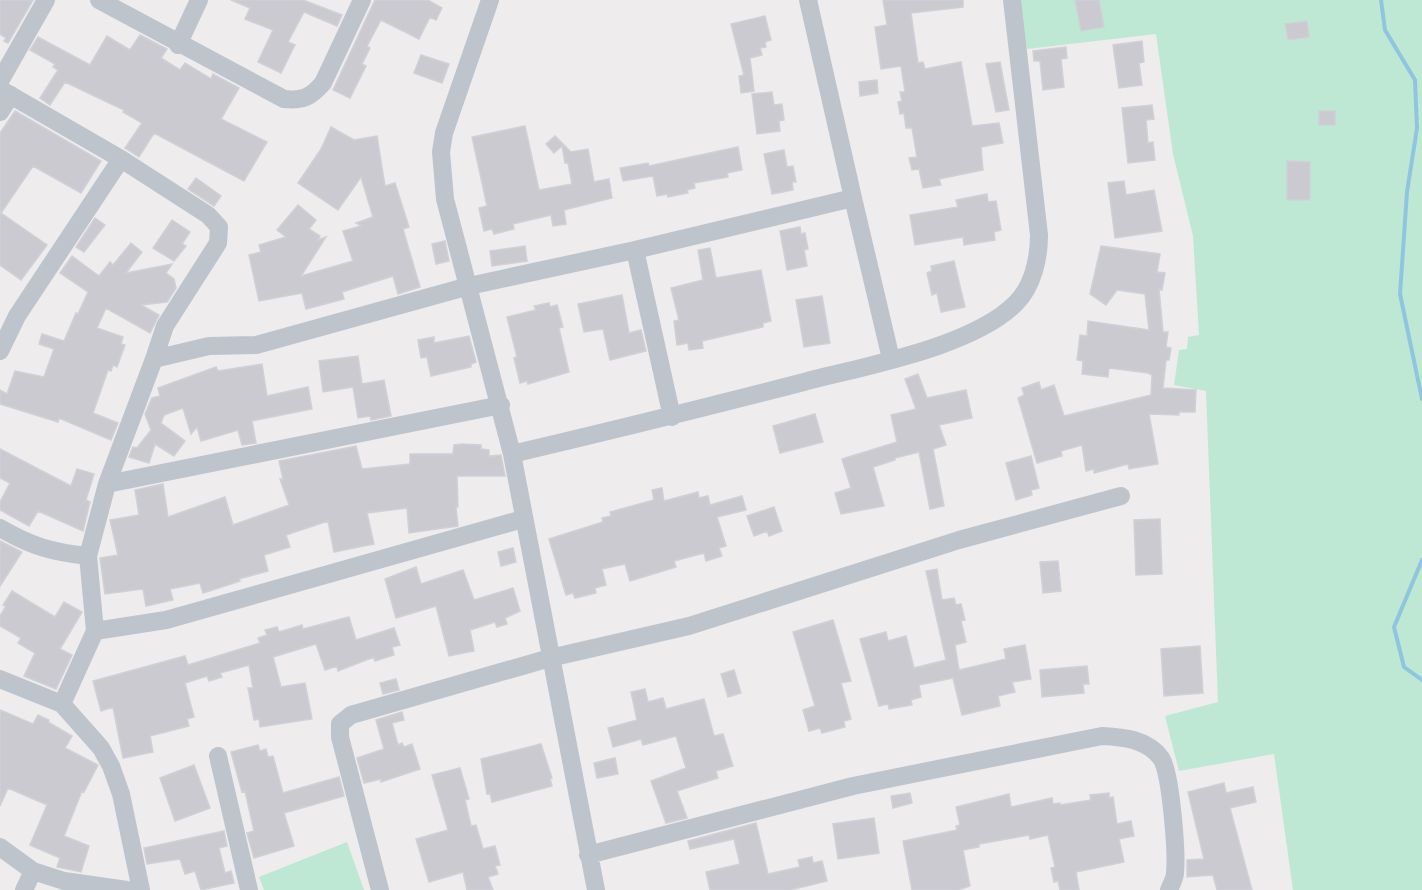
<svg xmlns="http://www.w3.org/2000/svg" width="1422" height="890" font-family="Inter,sans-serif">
<rect width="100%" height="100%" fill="#eeecec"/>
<path fill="#bee8d3" d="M1018,0H1422V890H1293L1274,754L1179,771L1165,716L1218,702L1206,391L1174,385L1179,350L1187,349L1188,337L1199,335L1193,236L1173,154L1156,34L1027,49Z
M347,842L364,890H264L259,877Z"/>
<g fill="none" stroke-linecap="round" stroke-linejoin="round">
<path stroke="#90c5e0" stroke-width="4" d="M1381,0L1385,30L1415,80L1417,128L1407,192L1400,294L1422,399
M1422,560L1394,627L1404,667L1422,680"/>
</g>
<path fill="#cacad0" stroke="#d0d1d7" stroke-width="1.5" d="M0,0H33L8,43L4,41L6,38L0,34Z
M231,0H303L342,15L337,26L304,12L288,42L295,45L281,73L258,62L273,30L245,19L250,8Z
M375,0H428L442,8L436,20L430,17L419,39L381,20L367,46L370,48L362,64L366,66L350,98L333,90Z
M883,0H963V7L911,13L918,63L923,62L925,69L961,62L972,126L999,123L1003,143L981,147L983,170L939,179L941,185L923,188L919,169L912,170L909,158L917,157L912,128H906L904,113L900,114L898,102L902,101L900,92H905L901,66L881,69L875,27L887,25Z
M1075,0H1099L1104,27L1081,31Z
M765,16L771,40L765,42L766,47L760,48L762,55L750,58L754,91L741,93L739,76L744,75L731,24Z
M1307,21L1309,37L1288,40L1285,24Z
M140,35L167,49L161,58L180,70L185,63L211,79L213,74L239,88L221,119L267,142L244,181L154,133L139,157L125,148L142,123L123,112L124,110L65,82L50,105L40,98L58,70L53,67L55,64L30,50L38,37L90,65L107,36L130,50Z
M1142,41L1144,62L1139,63L1142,85L1119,88L1113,45Z
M1066,47L1067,58L1061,59L1064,87L1043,90L1040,61H1034L1033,51Z
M421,55L449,64L442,83L414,73Z
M1000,62L1009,110L996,112L986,64Z
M877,80L878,93L860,96L859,82Z
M772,92L774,105L782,104L784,120L779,121L780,131L757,134L752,94Z
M1152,105L1154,119L1146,120L1148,143L1153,142L1155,160L1128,163L1122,108Z
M15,111L101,161L81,193L33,166L1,213L47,245L21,280L0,265V133Z
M1319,111H1335V125H1319Z
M525,126L539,190L572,184L568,163H565L562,146L554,153L546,144L555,136L571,152L588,149L594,182L609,179L612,198L564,210L566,224L553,226L551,215L513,224L514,229L494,234L492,229L484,231L479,208L487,206L472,137Z
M331,127L354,140L377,136L385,186L395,183L409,227L403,229L420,287L398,294L393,276L342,292L344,299L306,309L302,293L259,301L249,255L261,252L259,245L286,237L277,230L298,205L316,220L309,229L320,236L318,240L326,237L301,276L353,261L343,231L361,226L356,223L373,217L361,177L338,210L298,183L321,149Z
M738,147L742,170L727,173L728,177L694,183L695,188L687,190L688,193L668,197L667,194L657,196L653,176L623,181L620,168L648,163L649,166Z
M784,150L787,167L793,166L796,182H792L793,190L772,194L764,154Z
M1287,161L1310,162V200H1287Z
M196,178L221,196L214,206L188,189Z
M1124,181L1126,195L1154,190L1162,231L1115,238L1108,183Z
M987,194L988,202L996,201L1001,230L994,232L995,240L964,245L963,237L915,245L910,215L958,207L956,200Z
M95,218L105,225L84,252L76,247Z
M172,220L190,232L182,244L186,246L174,261L153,248Z
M800,227L801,234L805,233L808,249L804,250L807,266L787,270L780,231Z
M445,241L449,261L436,264L432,244Z
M131,243L142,252L126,273L172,264L166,273L174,279L176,288L167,302L141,305L159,315L150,333L106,308L97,328L123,337L121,344L125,345L117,367L113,365L111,371L108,370L93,413L118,423L111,440L59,418L58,422L0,404V390L7,394L15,371L44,377L54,349L39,344L42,334L64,341L76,313L78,314L88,292L60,273L72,256L99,276L110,262L113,265Z
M525,246L527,261L492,266L490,251Z
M1101,246L1160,254L1157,272L1165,273L1162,290L1159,289L1163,332H1168L1166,347L1171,348L1169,360H1166L1163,388L1196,390L1195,412H1179V415L1149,414L1158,464L1129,469L1128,464L1094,473V469L1086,471L1082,445L1061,451L1062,456L1037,463L1018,398L1024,395L1022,388L1039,382L1041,390L1054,385L1064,416L1151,395L1152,375L1148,373L1109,368L1108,377L1082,374L1083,361L1077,360L1080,335L1087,336L1088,321L1149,330L1145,294L1117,290L1106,305L1090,294Z
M710,248L716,278L761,270L771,321L763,323V327L702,341L703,348L689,350L688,343L677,345L674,321L679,320L671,288L703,280L698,250Z
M954,261L965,307L941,312L937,293L932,295L927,273L932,271L931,266Z
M622,295L629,333L641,330L646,351L610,360L603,329L584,332L578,304Z
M822,296L830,343L804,347L796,300Z
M549,303L550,307L557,305L563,327L559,328L569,372L528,384L527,381L520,383L514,358L517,357L507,317L536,310L534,306Z
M469,336L476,362L471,364V367L431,376L427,357L421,358L418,340L434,337V343Z
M358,356L362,384L384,380L391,416L371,420L370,416L358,418L353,387L323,392L319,361Z
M262,364L267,396L308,387L312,409L252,421L256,443L242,445L238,430L201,441L197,427L191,434L183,408L164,415L161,423L185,441L174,456L155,444L149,463L129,457L133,447L137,448L151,430L145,414L152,398L160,396L158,388L216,367L218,371Z
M918,374L927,398L966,390L972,418L939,425L946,445L933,449L944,506L930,509L919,452L895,458V460L873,467L884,506L841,514L835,493L851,488L842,459L897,442L891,415L916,409L905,379Z
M815,414L823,442L780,453L773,426Z
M462,444L481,445V449L489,450V456L501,455L505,476H457L458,507H456L458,526L409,533L407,508L367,513L374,544L334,552L328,521L286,535L290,547L264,555L268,571L239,579L240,581L203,593L200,583L170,589L173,600L146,606L143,589L105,594L100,558L118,555L110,520L139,515L135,490L163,484L168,517L225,497L233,525L289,505L280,479H283L279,461L356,446L362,469L410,464V454H453L454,445Z
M0,449L71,486L77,469L94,474L86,500L90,502L83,531L38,511L29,526L0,510V502L10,483L0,478Z
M1031,456L1039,488L1031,490L1032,495L1016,500L1006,463Z
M662,488L664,501L698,492L699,498L708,496L710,505L742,496L746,510L717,517L726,546L719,548L722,556L706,561L704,553L674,561L676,567L630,581L625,564L602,569L606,585L595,588L596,593L575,598L573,593L566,595L549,539L603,522L602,518L611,516L610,512L654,500L652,490Z
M774,507L782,531L769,536L767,531L754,536L747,516Z
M1160,519L1162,574L1136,575L1134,520Z
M0,541L22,552L0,586Z
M513,548L516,562L501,566L498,552Z
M1058,561L1061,591L1043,593L1040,562Z
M416,567L421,584L463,570L474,600L513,588L520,611L505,618L507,624L497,627L495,622L470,630L474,651L449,656L436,606L396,618L385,579Z
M937,569L942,600L954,598L956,605L961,604L965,620L961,621L966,642L955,645L959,670L1006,659L1004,649L1025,645L1031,679L1012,682L1015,692L998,696L1000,706L962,715L953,678L919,685L921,697L911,700L912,705L889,709L888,704L879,706L860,639L886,632L888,641L906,636L914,668L946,660L926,571Z
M12,591L55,617L64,602L82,612L60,649L72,655L56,689L24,676L35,653L18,643L21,638L0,626V616L6,606L3,605Z
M349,617L356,640L394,628L400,645L392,647L394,655L375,661L374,657L338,671L337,666L325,670L316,644L273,657L281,687L305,683L312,719L260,727L259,719L254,720L248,688H253L249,665L220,673L222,677L209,681L207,676L185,683L194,717L187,719L189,726L150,736L153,752L123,758L113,707L101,711L93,681L185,656L188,665L260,643L258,638L267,635L265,630L277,627L279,632L302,625L303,629Z
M833,620L851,681L841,683L851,719L844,721L845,727L822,733L820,728L809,731L803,710L815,706L793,632Z
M1200,646L1203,693L1164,696L1161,649Z
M1087,666L1089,684H1083L1084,693L1042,697L1040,670Z
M734,670L741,693L728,697L721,674Z
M396,679L399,690L383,694L380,683Z
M645,689L648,702L663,698L666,709L704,699L714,736L723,734L733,766L716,771L718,778L677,791L687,818L666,823L651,781L686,768L676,736L643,745L641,739L613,747L608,728L637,720L631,692Z
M0,710L33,724L38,715L49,720L48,722L72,736L65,748L98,765L84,792L82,791L64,836L89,846L81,872L57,867L60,858L30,845L47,805L8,788L0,806Z
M402,712L404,720L392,723L398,745L402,743L404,747L412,744L420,769L381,782V779L364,783L357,758L384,749L376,720Z
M541,744L552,778L550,779L552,786L492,802L490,793L487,794L481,759Z
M258,745L260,751L266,749L268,757L273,756L283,793L339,777L344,796L284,813L294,846L254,858L247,833L254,831L245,791L242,792L231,752Z
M615,758L618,774L597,778L594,763Z
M194,765L210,808L175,821L160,778Z
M460,768L469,799L465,800L471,826L476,825L483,849L495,846L500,865L495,866L498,874L488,877L493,890H467L463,872L429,882L416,839L448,830L432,775Z
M1224,783L1226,793L1253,787L1256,802L1230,808L1252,890H1217L1213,875L1187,877V860L1204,859L1188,792Z
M910,793L912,803L893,808L891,796Z
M1109,793V798L1113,797L1117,824L1131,821L1134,836L1119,839L1124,862L1076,872L1079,890H1060L1058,881L1054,882L1051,868L1055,867L1048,835L1030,839L1029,835L979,844V847L963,850L970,886L958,890H912L903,841L957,830L956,826L960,825L956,807L1009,794L1011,807L1052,798L1053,804L1060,803V805L1091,800L1090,795Z
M874,818L879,853L838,859L833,824Z
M756,823L768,874L800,867L798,860L812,857L813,863L822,861L827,881L790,890H710L706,872L740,864L734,839L690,849L688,841Z
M224,831L227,846L219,848L225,873L231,871L234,883L201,890L195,871L185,874L180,859L147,864L144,848Z"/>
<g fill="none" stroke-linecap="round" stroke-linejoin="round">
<path stroke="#bec4cc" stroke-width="18" d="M99,0L284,99C303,101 311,97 323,83L362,0
M490,0L444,133L441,152L445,199L512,454L596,890
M808,0L853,198
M178,45L199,0
M0,81L46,0
M0,89L121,159
M0,112L11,95
M635,250L853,198L891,359
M0,351L17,316L121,159L208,215L219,227L218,243L165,326L154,359
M512,454C610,431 707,407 804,382C864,366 973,347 1016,303C1033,286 1039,258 1039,235L1012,0
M107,484L501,405
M0,528C31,546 51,552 88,556
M95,631L166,620L523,519
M0,679L62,704L101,748L111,766L121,794L141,890
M62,704L95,631L88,556L107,484L154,359L209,346L256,345L469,286L635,250L672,417
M218,756L249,890
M0,847L33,871L64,881L127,890
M588,855L853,786L1102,736C1123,737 1147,739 1161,758C1171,773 1177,853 1175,873C1175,878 1171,885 1169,890
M24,890L33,871
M380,890L340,737V724L351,715L550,658L689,626L959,540L1121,496"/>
</g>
</svg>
